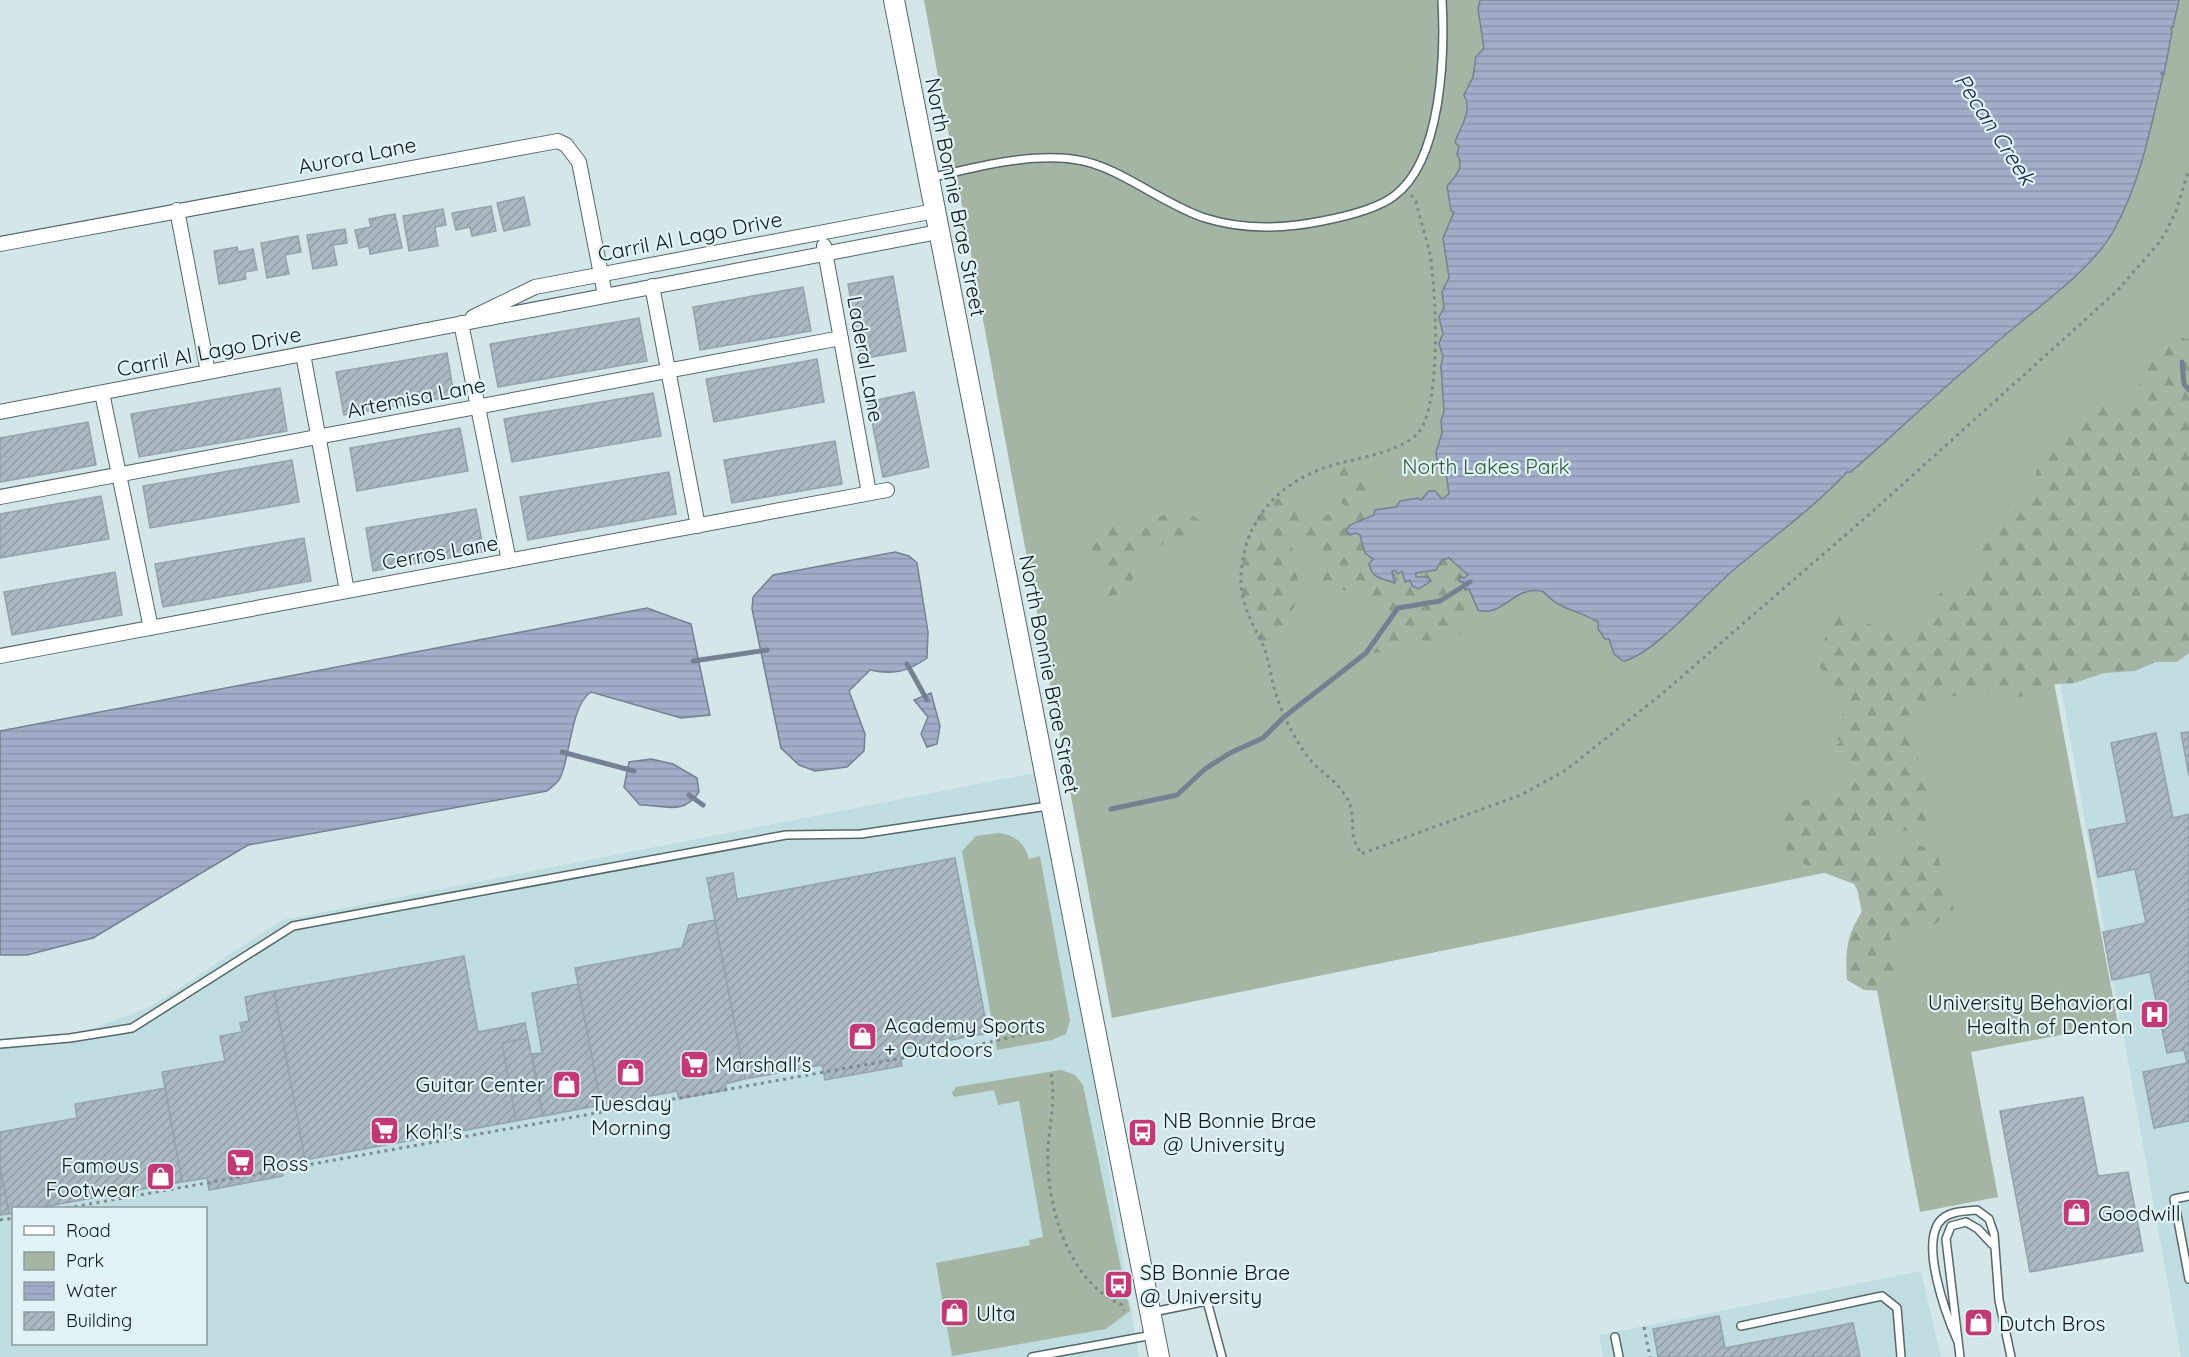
<svg xmlns="http://www.w3.org/2000/svg" width="2189" height="1357" font-family="Quicksand,sans-serif">
<defs>
<pattern id="forest-firs" width="22" height="20" patternUnits="userSpaceOnUse" patternTransform="scale(1.5)"><rect width="22" height="20" fill="#a4b5a3"/><path d="M5 1l3.5 6h-7zM16 11l3.5 6h-7z" fill="#8c9b8c"/></pattern>
<pattern id="water-rules" width="6" height="5" patternUnits="userSpaceOnUse" patternTransform="scale(1.5)"><rect width="6" height="5" fill="#a1adc8"/><path d="M0 2.5h6" fill="none" stroke="#8a94ab"/></pattern>
<pattern id="building-hatch" width="6" height="6" patternUnits="userSpaceOnUse" patternTransform="scale(1.5)"><rect width="6" height="6" fill="#a9b8c1"/><path d="M-1 1l2-2M0 6l6-6M5 7l2-2" fill="none" stroke="#909da5"/></pattern>
</defs>
<rect width="100%" height="100%" fill="#d3e7e9"/>
<path fill="#c0dee2" fill-rule="evenodd" d="M2189,647V1357H2181L2058,671Z
M1044,771L1139,1357H0V1040L78,1034L150,1007L282,920ZM14,1208H206V1344H14Z
M1921,1271L1941,1357H1603L1599,1335Z"/>
<path fill="#a4b5a3" d="M924,0H2189V635L2050,661L2118,1024L1971,1052L1998,1197L1920,1212L1853,867L1112,1018Z
M998,833C1014,834 1025,843 1029,859L1040,856L1070,1020L1066,1034L1052,1040L997,1050L962,851L976,836Z
M1061,1070L1075,1075L1083,1085L1130,1311L1106,1329L952,1356L936,1263L1030,1245L1029,1240L1043,1237L1019,1101L998,1105L994,1090L954,1097L952,1093L956,1087Z"/>
<path fill="url(#forest-firs)" d="M2176,337L2189,339V653L2177,662H2156L2135,671L2104,673L2074,683L2044,685L2036,696L2012,697L1975,691L1945,698L1919,713L1911,731L1926,790V825L1919,832L1896,830L1876,837V847L1893,858L1914,843L1937,853L1954,910L1934,925L1909,935L1895,921L1889,934L1899,968L1886,991L1864,990L1847,980C1845,946 1847,935 1866,905L1854,884L1809,867L1788,853L1781,826L1789,804L1813,798L1840,786L1844,774L1837,763L1834,747L1841,742L1832,735L1841,716L1851,706L1839,696L1818,664L1829,623L1840,613C1864,618 1882,633 1906,641L1924,627L1936,596L1974,572C1977,556 1978,540 1987,527C1998,511 2006,516 2012,494L2034,489L2037,469L2068,431L2095,408L2114,402L2140,403L2139,385L2145,362L2163,350Z
M1343,462L1364,471L1373,489L1374,514L1350,525L1347,530L1350,535L1356,533L1360,535L1363,546L1374,559L1370,562L1371,573L1395,580L1392,572L1395,570L1398,574L1402,571L1404,580H1410L1414,588L1419,589L1431,580L1416,577V573L1436,570L1442,560L1449,558L1468,575L1464,578L1460,577C1471,593 1460,611 1465,629C1451,642 1425,647 1409,633L1402,647L1394,652L1366,653L1364,645L1369,635L1381,626V615L1373,599L1360,590L1346,591L1324,583L1318,556L1289,531L1300,592L1278,646L1264,649C1254,629 1242,608 1241,584C1240,555 1256,480 1299,501C1309,506 1314,510 1319,519C1328,513 1338,513 1345,506L1334,495V470Z
M1171,513H1190L1201,522L1203,535L1190,544L1166,543L1148,551L1132,552L1129,557L1133,579L1130,588L1112,598L1103,596V569L1090,555L1093,534C1113,521 1147,522 1171,513Z"/>
<path fill="url(#water-rules)" stroke="#768093" stroke-width="1.5" d="M1480,0H2179L2173,27L2171,28L2172,32L2164,74L2161,73L2163,76C2150,130 2141,181 2114,230C2092,270 2039,306 2004,336C1952,380 1902,427 1851,472H1847C1812,510 1767,541 1729,574C1706,594 1651,657 1623,661L1614,654L1609,639H1605L1598,629V622C1579,610 1558,610 1544,592C1515,583 1504,618 1478,610L1469,589L1465,590L1464,583L1459,581L1460,577L1464,578L1468,575L1449,558L1442,560L1436,570L1416,573V577H1427L1431,581L1419,589L1412,586L1410,580L1405,582L1402,571L1398,574L1395,570L1392,572L1395,583C1381,577 1374,581 1369,564L1373,559L1365,553L1360,535L1356,533L1350,535L1346,530L1350,525L1374,515L1375,510L1396,507L1400,501L1418,498L1421,500L1429,491H1435L1442,499L1449,494L1446,473L1437,461L1436,452L1442,433L1441,420L1444,412L1441,365L1443,357L1439,343L1443,334L1439,317L1444,308L1442,292L1449,278L1443,238L1454,212L1451,211L1447,186C1456,176 1465,167 1457,154L1459,147L1455,142C1460,127 1473,112 1464,95L1473,77L1476,57L1484,48L1478,9Z
M895,552L909,556L917,563L928,632L927,658C907,672 894,675 870,670L849,691L865,734L864,751L847,767L815,771L799,765L781,748L752,609L753,597L773,575Z
M647,608L691,624L710,715L681,718L591,692C570,706 571,756 560,778C558,783 551,787 547,791L248,845L93,938L27,955H0V731Z
M931,693L940,726L937,744L927,747L921,734L928,717L914,700Z
M651,759L673,764L697,778L699,792C683,816 664,805 640,805L624,787L629,762Z"/>
<g fill="none" stroke-linecap="round" stroke-linejoin="round">
<path stroke="#768093" stroke-width="5" d="M2182,362L2184,384L2189,390
M693,661L767,650
M907,664L927,700
M562,752L634,771
M689,795L703,805
M1111,809L1177,795L1205,769L1230,753L1263,738L1284,717L1366,653L1398,608L1440,601L1470,582"/>
</g>
<path fill="url(#building-hatch)" stroke="#93a2ab" stroke-width="1.5" d="M524,197L530,225L504,231L497,203Z
M491,206L496,231L472,236L470,227L456,230L452,213Z
M443,209L446,225L435,227L438,246L409,251L403,216Z
M395,214L402,248L370,254L369,246L359,248L355,230L371,227L369,219Z
M345,229L347,243L333,245L337,265L313,269L307,235Z
M298,236L301,252L285,255L289,274L267,278L261,243Z
M237,247L238,252L253,249L257,270L245,272L246,279L219,284L214,251Z
M893,276L906,351L861,359L848,284Z
M803,287L811,331L700,350L693,307Z
M639,318L647,361L498,387L490,344Z
M447,353L454,396L344,415L336,372Z
M817,359L824,402L714,422L706,379Z
M280,388L287,431L139,457L131,414Z
M914,392L929,467L883,477L868,402Z
M653,393L661,436L512,462L504,419Z
M88,422L96,465L0,482V438Z
M460,428L468,471L357,491L350,448Z
M835,441L842,484L732,503L724,460Z
M292,460L299,502L150,528L143,486Z
M669,472L676,514L528,540L520,497Z
M101,496L109,539L0,558V514Z
M476,509L484,552L373,571L366,528Z
M304,538L311,581L163,607L155,564Z
M115,572L122,615L12,635L4,592Z
M2189,732V776L2181,733Z
M2156,733L2173,818L2189,814V1121L2154,1128L2143,1072L2187,1063L2184,1050L2167,1053L2150,972L2112,980L2103,932L2146,923L2135,869L2098,877L2089,830L2127,823L2111,743Z
M955,858L988,1033L899,1050L902,1066L825,1080L822,1065L745,1079L707,878L733,873L737,899Z
M715,920L745,1079L725,1084L727,1090L679,1099L677,1091L601,1105L575,968L682,948L689,925Z
M464,956L478,1032L525,1023L528,1038L502,1043L516,1121L305,1160L274,991Z
M578,984L601,1105L543,1116L532,1054L542,1053L532,993Z
M274,991L305,1160L281,1164L283,1176L209,1190L207,1178L182,1182L162,1072L225,1061L220,1036L242,1032L240,1023L249,1021L245,997Z
M528,1038L543,1116L516,1121L502,1043Z
M165,1088L182,1182L37,1208H14V1213L9,1214L0,1166V1132L77,1118L75,1104Z
M2083,1097L2098,1176L2128,1172L2143,1251L2030,1272L2000,1111Z
M0,1166L9,1214L0,1215Z
M1719,1316L1725,1348L1853,1323L1860,1357H1658L1653,1329Z"/>
<g fill="none" stroke-linecap="round" stroke-linejoin="round">
<defs>
<path id="lane" d="M930,178C974,167 1033,152 1078,160C1118,166 1164,205 1205,218C1243,230 1283,229 1322,221C1343,217 1377,209 1394,196C1442,161 1445,54 1442,0
M0,1044L70,1038L132,1028L293,926L786,835L861,834L1048,806
M2189,1196L2174,1199L2189,1279
M1153,1312L1207,1301L1222,1357
M1741,1326L1882,1296L1897,1308L1901,1357
M1615,1337L1619,1357
M1958,1342C1947,1317 1918,1241 1942,1219C1951,1211 1966,1211 1977,1210L1989,1219L1994,1234L1999,1300L2011,1357
M1032,1357L1153,1335
M1960,1357L1946,1239L1951,1226L1966,1222L1978,1229L1992,1244"/>
<path id="street" d="M177,210L208,372
M0,244L558,141L566,145L579,162L605,295
M824,246L869,493
M652,286L698,526
M473,317L535,287L935,211
M461,323L509,561
M303,354L347,591
M102,393L151,628
M0,412L938,232
M0,497L841,338
M0,656L887,490"/>
<path id="secondary" d="M894,0L1159,1357"/>
</defs>
<use href="#lane" stroke="#556769" stroke-width="10"/>
<use href="#street" stroke="#556769" stroke-width="16"/>
<use href="#secondary" stroke="#556769" stroke-width="22"/>
<path stroke="#7b898a" stroke-width="3" stroke-dasharray="3 4.5" stroke-linecap="butt" d="M1411,195L1416,202C1420,219 1426,237 1430,254C1436,290 1443,413 1415,436C1391,455 1358,457 1330,466C1275,483 1240,526 1241,583C1242,607 1254,626 1264,647C1269,661 1271,677 1275,691C1282,715 1293,736 1307,756C1317,770 1335,779 1345,795C1354,809 1352,818 1353,833C1353,840 1358,848 1361,854L1523,794L1566,770L1663,693L1872,512L2117,291L2158,244L2167,230L2176,211L2189,169
M1051,1074C1056,1100 1049,1125 1048,1151C1046,1205 1068,1282 1122,1305L1124,1311
M67,1208L986,1043L1042,1030
M0,1220L14,1218
M1644,1327L1650,1357"/>
<use href="#lane" stroke="#fff" stroke-width="7"/>
<use href="#street" stroke="#fff" stroke-width="14"/>
<use href="#secondary" stroke="#fff" stroke-width="20"/>
</g>
<defs>
<symbol id="hospital-square" viewBox="-11 -11 22 22"><rect x="-9" y="-9" width="18" height="18" rx="4" fill="#c13975" stroke="#e0f4f6"/><path d="M-5-5h3v3.5h4V-5h3V5h-3V1.5h-4V5h-3Z" fill="#fff"/></symbol>
<symbol id="shop-square" viewBox="-11 -11 22 22"><rect x="-9" y="-9" width="18" height="18" rx="4" fill="#c13975" stroke="#e0f4f6"/><path d="M-5-2.5h2.3a2.7 3.5 0 0 1 5.4 0H5L5.5 6h-11ZM-1.5-2.5h3a1.5 2.3 0 0 0-3 0Z" fill="#fff"/></symbol>
<symbol id="supermarket-square" viewBox="-11 -11 22 22"><rect x="-9" y="-9" width="18" height="18" rx="4" fill="#c13975" stroke="#e0f4f6"/><path d="M-6-5.5h2.5l.6 2H6L4.5 2H-2.5L-4.4-4H-6ZM-1.5 3.2a1.3 1.3 0 1 0 .1 0ZM3 3.2a1.3 1.3 0 1 0 .1 0Z" fill="#fff"/></symbol>
<symbol id="bus-square" viewBox="-11 -11 22 22"><rect x="-9" y="-9" width="18" height="18" rx="4" fill="#c13975" stroke="#e0f4f6"/><path d="M-5-6H5V4H4V6H2V4H-2V6H-4V4H-5ZM-3.5-4V0h7V-4ZM-3.5 1.2v1.5H-2V1.2ZM2 1.2v1.5H3.5V1.2Z" fill="#fff"/></symbol>
</defs>
<g fill-rule="evenodd">
<use href="#hospital-square" x="2138" y="998" width="33" height="33"/>
<use href="#shop-square" x="846" y="1020" width="33" height="33"/>
<use href="#supermarket-square" x="678" y="1048" width="33" height="33"/>
<use href="#shop-square" x="614" y="1056" width="33" height="33"/>
<use href="#shop-square" x="550" y="1068" width="33" height="33"/>
<use href="#supermarket-square" x="368" y="1114" width="33" height="33"/>
<use href="#bus-square" x="1126" y="1116" width="33" height="33"/>
<use href="#supermarket-square" x="224" y="1146" width="33" height="33"/>
<use href="#shop-square" x="144" y="1160" width="33" height="33"/>
<use href="#shop-square" x="2060" y="1196" width="33" height="33"/>
<use href="#bus-square" x="1102" y="1268" width="33" height="33"/>
<use href="#shop-square" x="938" y="1296" width="33" height="33"/>
<use href="#shop-square" x="1962" y="1306" width="33" height="33"/>
</g>
<g text-anchor="middle" dominant-baseline="central" stroke-width="4.5" stroke-linejoin="round" paint-order="stroke">
<g font-size="21" fill="#101718" stroke="#e0f4f6">
<text transform="translate(357 155) rotate(-11)">Aurora Lane</text>
<text transform="translate(956 197) rotate(79)">North Bonnie Brae Street</text>
<text transform="translate(690 236) rotate(-11)">Carril Al Lago Drive</text>
<text transform="translate(209 351) rotate(-11)">Carril Al Lago Drive</text>
<text transform="translate(866 359) rotate(80)">Laderal Lane</text>
<text transform="translate(416 397) rotate(-11)">Artemisa Lane</text>
<text transform="translate(440 552) rotate(-10)">Cerros Lane</text>
<text transform="translate(1050 674) rotate(79)">North Bonnie Brae Street</text>
</g>
<g font-size="21" fill="#345835" stroke="#e0f4f6">
<text x="1486" y="466">North Lakes Park</text>
</g>
<g font-size="21" fill="#101718" stroke="#e0f4f6" text-anchor="start">
<text x="2133" y="1002" text-anchor="end">University Behavioral<tspan x="2133" dy="24">Health of Denton</tspan></text>
<text x="884" y="1025">Academy Sports<tspan x="884" dy="24">+ Outdoors</tspan></text>
<text x="715" y="1064">Marshall's</text>
<text x="545" y="1084" text-anchor="end">Guitar Center</text>
<text x="631" y="1103" text-anchor="middle">Tuesday<tspan x="631" dy="24">Morning</tspan></text>
<text x="1163" y="1120">NB Bonnie Brae<tspan x="1163" dy="24">@ University</tspan></text>
<text x="405" y="1131">Kohl's</text>
<text x="262" y="1163">Ross</text>
<text x="139" y="1165" text-anchor="end">Famous<tspan x="139" dy="24">Footwear</tspan></text>
<text x="2098" y="1213">Goodwill</text>
<text x="1140" y="1272">SB Bonnie Brae<tspan x="1140" dy="24">@ University</tspan></text>
<text x="976" y="1313">Ulta</text>
<text x="1999" y="1323">Dutch Bros</text>
</g>
<g font-size="22" font-style="italic" fill="#19274c" stroke="#e0f4f6">
<text transform="translate(1995 129) rotate(57)">Pecan Creek</text>
</g>
</g>
<rect x="12" y="1207" width="195" height="138" fill="#e0f4f6" stroke="#8d9c9d" stroke-width="1.5"/>
<rect x="24" y="1226" width="30" height="9" fill="#ffffff" stroke="#8d9c9d" stroke-width="1.5"/>
<text x="66" y="1237" font-size="18" fill="#101718">Road</text>
<rect x="24" y="1252" width="30" height="18" fill="#a4b5a3" stroke="#8d9c9d" stroke-width="1.5"/>
<text x="66" y="1267" font-size="18" fill="#101718">Park</text>
<rect x="24" y="1282" width="30" height="18" fill="url(#water-rules)" stroke="#8d9c9d" stroke-width="1.5"/>
<text x="66" y="1297" font-size="18" fill="#101718">Water</text>
<rect x="24" y="1312" width="30" height="18" fill="url(#building-hatch)" stroke="#8d9c9d" stroke-width="1.5"/>
<text x="66" y="1327" font-size="18" fill="#101718">Building</text>
</svg>
